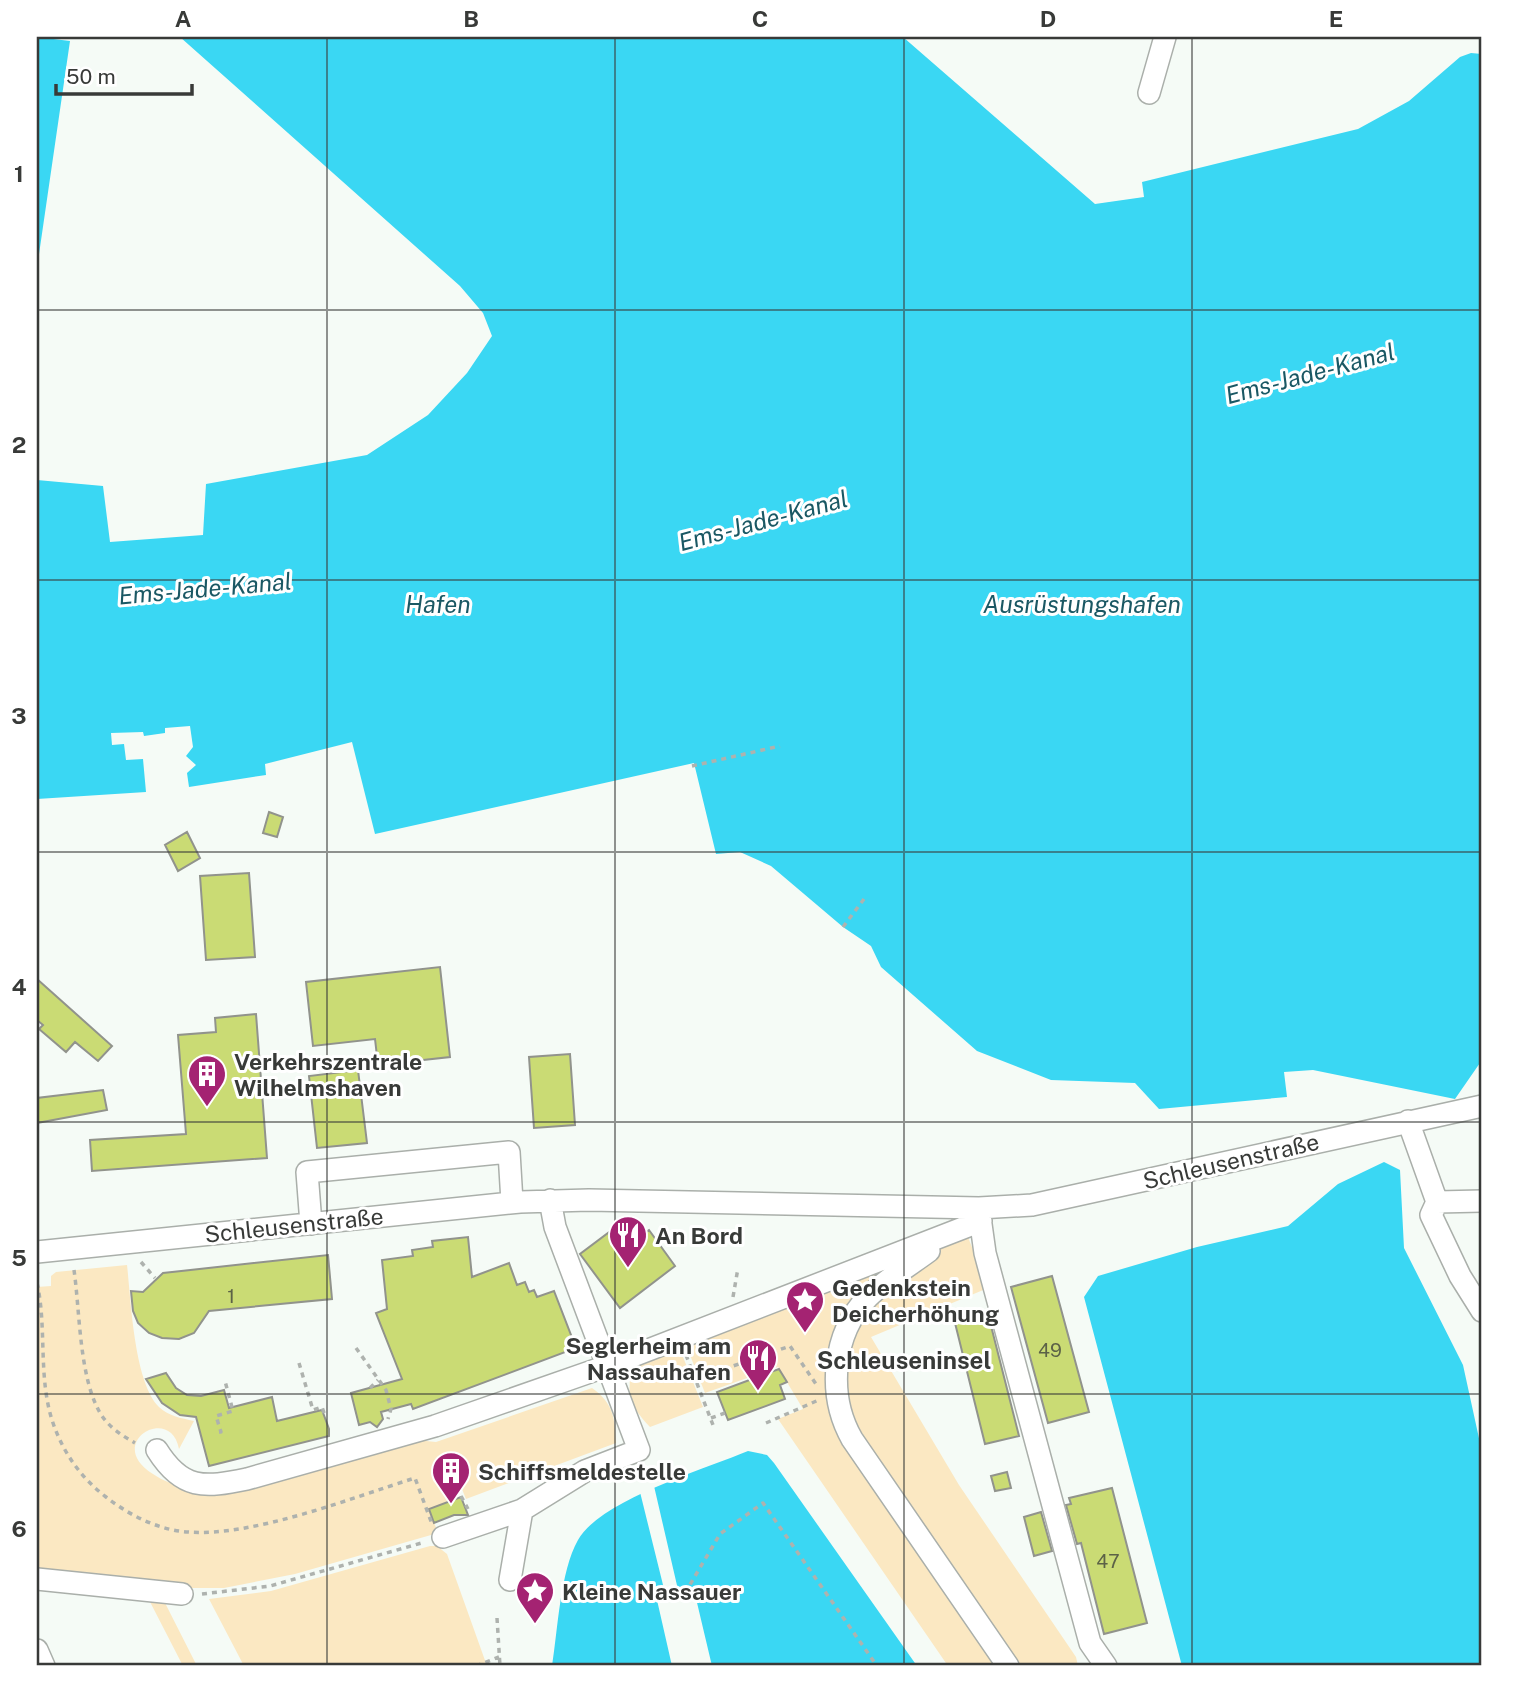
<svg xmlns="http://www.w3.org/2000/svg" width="1519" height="1703" font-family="'Public Sans',sans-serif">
<rect width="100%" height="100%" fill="#f5fbf6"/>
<path fill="#fbe8c2" d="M966,1232L988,1288L871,1337L959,1485L1076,1657L1078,1666H948L778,1419L803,1409L778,1367L705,1393L686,1345Z
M127,1265C131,1300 134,1382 159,1407C168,1416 181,1418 194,1421L179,1449C171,1403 103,1443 153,1474C167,1483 177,1487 192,1484C264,1469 335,1454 406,1439L436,1442L592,1388C613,1403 615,1417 616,1443L466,1499L462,1489L447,1494L449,1501L429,1509L438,1533L295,1574L224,1588H180L41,1570L37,1568V1287L51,1286V1276L56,1272Z
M679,1347L703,1407L650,1427C628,1403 627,1396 632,1365Z
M430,1546H437L447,1554L487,1666H244L209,1599L271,1591Z
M147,1596L162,1597L197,1666H183Z"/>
<path fill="#3ad7f3" d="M37,37L70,41L37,268Z
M180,37H903L1095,204L1144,197L1142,182L1358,129L1409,101L1460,57L1471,53L1482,54V1060L1455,1099L1313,1070L1284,1072L1287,1097L1159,1109L1135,1083L1051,1080L977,1051L881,967L871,946L843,927L771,866L740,852L716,854L694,763L375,834L352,742L265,764L266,775L189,787L187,773L196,765L186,756L193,747L190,726L165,728V733L144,736L143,732L111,733L112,745L124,744L126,760L143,759L146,792L37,799V480L103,486L110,542L203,535L206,484L367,455L428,415L467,373L492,336L483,313L460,286Z
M1384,1162L1400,1170L1404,1248L1463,1365L1482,1452V1665L1182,1666L1084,1297L1098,1276L1197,1247L1288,1226L1338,1184Z
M748,1451L767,1455L774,1463L917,1666H552C558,1629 560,1572 578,1540C599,1501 705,1469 748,1451Z"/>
<path fill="#f5fbf6" d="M654,1486L679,1594L694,1590L712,1666H672L657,1600L666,1597L640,1492Z"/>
<path fill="#cadb74" stroke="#91938c" stroke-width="2" d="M269,812L283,817L277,837L263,833Z
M187,832L200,858L178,871L165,845Z
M249,873L255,957L206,960L200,876Z
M440,967L450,1057L378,1065L375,1039L313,1046L306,982Z
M37,979L112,1046L98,1061L75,1042L66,1052L39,1029L43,1025L37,1020Z
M256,1014L267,1158L92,1171L90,1140L186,1134L178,1035L216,1032L215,1018Z
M570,1054L575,1125L534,1128L529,1057Z
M358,1070L367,1143L317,1148L309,1076Z
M103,1090L107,1110L37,1123V1098Z
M624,1221L637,1238L649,1230L675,1266L620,1308L580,1254Z
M468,1237L472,1277L509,1263L517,1285L525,1282L529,1292L534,1290L537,1297L554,1291L576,1348L413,1409L411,1404L381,1412L383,1419L377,1427L370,1422L359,1425L351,1393L402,1379L376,1313L387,1309L382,1260L413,1256L412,1250L433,1247L432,1241Z
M328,1255L332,1299L209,1311L194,1333L179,1339L162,1338L149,1333L138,1323L133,1311L131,1291L143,1292L163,1273Z
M1052,1276L1089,1412L1048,1423L1011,1287Z
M988,1314L1019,1436L985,1444L955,1323Z
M779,1369L787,1382L780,1385L785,1399L728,1420L717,1392Z
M166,1373L176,1388L187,1395L201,1396L224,1390L229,1408L272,1397L277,1421L322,1410L329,1429V1436L209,1466L196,1417L180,1415L162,1403L146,1379Z
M1007,1472L1011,1488L995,1491L991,1476Z
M1112,1488L1147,1623L1104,1634L1081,1543L1077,1544L1066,1505L1071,1504L1069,1498Z
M461,1497L468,1515H454L434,1523L429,1509Z
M1041,1512L1052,1551L1034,1556L1024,1517Z"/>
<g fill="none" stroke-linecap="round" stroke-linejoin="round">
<defs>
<path id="minor" d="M1149,93L1165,37
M1408,1121L1437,1202L1431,1215L1460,1276L1482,1311
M1437,1202L1482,1201
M979,1210L985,1253L1090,1643L1106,1666
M311,1224L307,1172L509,1152L512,1202
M929,1251C909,1266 886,1279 868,1297C832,1334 827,1395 852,1439L1008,1666
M37,1252L520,1202L589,1200L979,1208L1032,1205L1482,1106
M157,1450C182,1490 204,1488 247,1479L435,1426L607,1366L981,1221
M443,1537L522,1510
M37,1579L182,1594
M510,1580L522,1510L585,1471L639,1450L555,1227L550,1200
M37,1650L44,1666"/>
</defs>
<use href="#minor" stroke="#aaafaa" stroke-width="24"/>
<path stroke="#aeb2ae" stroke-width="3.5" stroke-dasharray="5 5" stroke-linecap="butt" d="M692,766L780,746
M843,927L864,899
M141,1262L155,1278
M74,1270C80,1312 79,1374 99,1411C107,1426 121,1435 135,1443
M37,1283C47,1327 38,1375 52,1420C62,1451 80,1477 106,1497C129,1515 158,1530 188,1532C253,1537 351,1498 415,1478L432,1524
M733,1297L738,1268
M356,1348L386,1390L391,1409L388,1419
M686,1355L713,1425
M299,1363L313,1410L322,1407L325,1416
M696,1379L790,1346L818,1387
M370,1388L378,1380
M711,1418L725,1413
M766,1423L821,1399
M219,1432H221L216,1416L233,1411L225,1381
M461,1496L468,1509
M685,1593L720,1534L763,1503L877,1666
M202,1594L270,1586L425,1542
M497,1618L500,1666
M476,1666L499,1657"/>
<use href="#minor" stroke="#fff" stroke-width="21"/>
</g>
<path fill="none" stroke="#383a38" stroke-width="2" stroke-opacity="0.55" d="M327,37V1666M615,37V1666M904,37V1666M1192,37V1666M37,310H1482M37,580H1482M37,852H1482M37,1122H1482M37,1394H1482"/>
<defs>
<symbol id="building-pin" viewBox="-11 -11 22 30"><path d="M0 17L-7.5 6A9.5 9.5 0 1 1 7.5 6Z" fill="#a42372" stroke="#fff"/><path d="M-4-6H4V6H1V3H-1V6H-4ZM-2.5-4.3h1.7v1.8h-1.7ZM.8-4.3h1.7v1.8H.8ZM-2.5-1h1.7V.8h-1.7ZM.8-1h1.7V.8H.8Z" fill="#fff"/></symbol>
<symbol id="restaurant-pin" viewBox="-11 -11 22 30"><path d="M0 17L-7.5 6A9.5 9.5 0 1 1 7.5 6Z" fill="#a42372" stroke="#fff"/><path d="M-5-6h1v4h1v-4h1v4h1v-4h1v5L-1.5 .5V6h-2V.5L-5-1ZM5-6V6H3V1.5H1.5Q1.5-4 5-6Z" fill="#fff"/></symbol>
<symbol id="sight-pin" viewBox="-11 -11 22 30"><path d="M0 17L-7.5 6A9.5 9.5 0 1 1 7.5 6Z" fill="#a42372" stroke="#fff"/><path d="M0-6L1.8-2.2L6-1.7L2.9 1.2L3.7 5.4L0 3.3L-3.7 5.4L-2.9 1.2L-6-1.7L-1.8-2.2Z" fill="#fff"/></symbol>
</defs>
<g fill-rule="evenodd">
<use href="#building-pin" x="185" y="1052" width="44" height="60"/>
<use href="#restaurant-pin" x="606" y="1213" width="44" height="60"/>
<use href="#sight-pin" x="783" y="1278" width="44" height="60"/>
<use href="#restaurant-pin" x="736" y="1336" width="44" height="60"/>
<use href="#building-pin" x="429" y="1449" width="44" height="60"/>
<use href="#sight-pin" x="513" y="1569" width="44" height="60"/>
</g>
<g text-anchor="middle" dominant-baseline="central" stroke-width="6" stroke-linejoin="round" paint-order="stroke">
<g font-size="19" fill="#5c6247">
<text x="231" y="1296">1</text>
<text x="1050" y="1350">49</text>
<text x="1108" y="1561">47</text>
</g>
<g font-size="23" font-weight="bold" fill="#383a38" stroke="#fff" text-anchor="start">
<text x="234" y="1061">Verkehrszentrale<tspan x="234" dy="26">Wilhelmshaven</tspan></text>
<text x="655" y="1235">An Bord</text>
<text x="832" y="1287">Gedenkstein<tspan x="832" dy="26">Deicherhöhung</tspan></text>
<text x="731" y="1345" text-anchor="end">Seglerheim am<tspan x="731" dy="26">Nassauhafen</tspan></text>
<text x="478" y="1471">Schiffsmeldestelle</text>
<text x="562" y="1591">Kleine Nassauer</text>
</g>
<g font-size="23" fill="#383a38" stroke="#fff">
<text transform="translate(1231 1161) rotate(-13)">Schleusenstraße</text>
<text transform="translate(294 1225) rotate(-6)">Schleusenstraße</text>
</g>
<g font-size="24" font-style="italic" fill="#1a5864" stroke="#fff">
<text transform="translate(1310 373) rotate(-15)">Ems-Jade-Kanal</text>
<text transform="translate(763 520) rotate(-15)">Ems-Jade-Kanal</text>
<text transform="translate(205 588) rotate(-5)">Ems-Jade-Kanal</text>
<text x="438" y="604">Hafen</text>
<text x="1082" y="604">Ausrüstungshafen</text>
</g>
<g font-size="24" font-weight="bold" fill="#383a38" stroke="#fff">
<text x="904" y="1360">Schleuseninsel</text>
</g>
</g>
<rect width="1519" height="1703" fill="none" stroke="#ffffff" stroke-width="77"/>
<path d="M56 84v10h136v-10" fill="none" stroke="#383a38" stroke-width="3.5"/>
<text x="66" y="84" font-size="21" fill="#383a38" stroke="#ffffff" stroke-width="5" paint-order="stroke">50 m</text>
<rect x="38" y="38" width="1442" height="1626" fill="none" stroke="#383a38" stroke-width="2.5"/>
<g font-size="23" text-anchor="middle" font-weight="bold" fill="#383a38">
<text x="183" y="27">A</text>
<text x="471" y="27">B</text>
<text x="760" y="27">C</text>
<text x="1048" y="27">D</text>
<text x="1336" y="27">E</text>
<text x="19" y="182">1</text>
<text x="19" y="453">2</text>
<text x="19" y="724">3</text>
<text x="19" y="995">4</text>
<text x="19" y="1266">5</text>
<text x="19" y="1537">6</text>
</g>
</svg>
